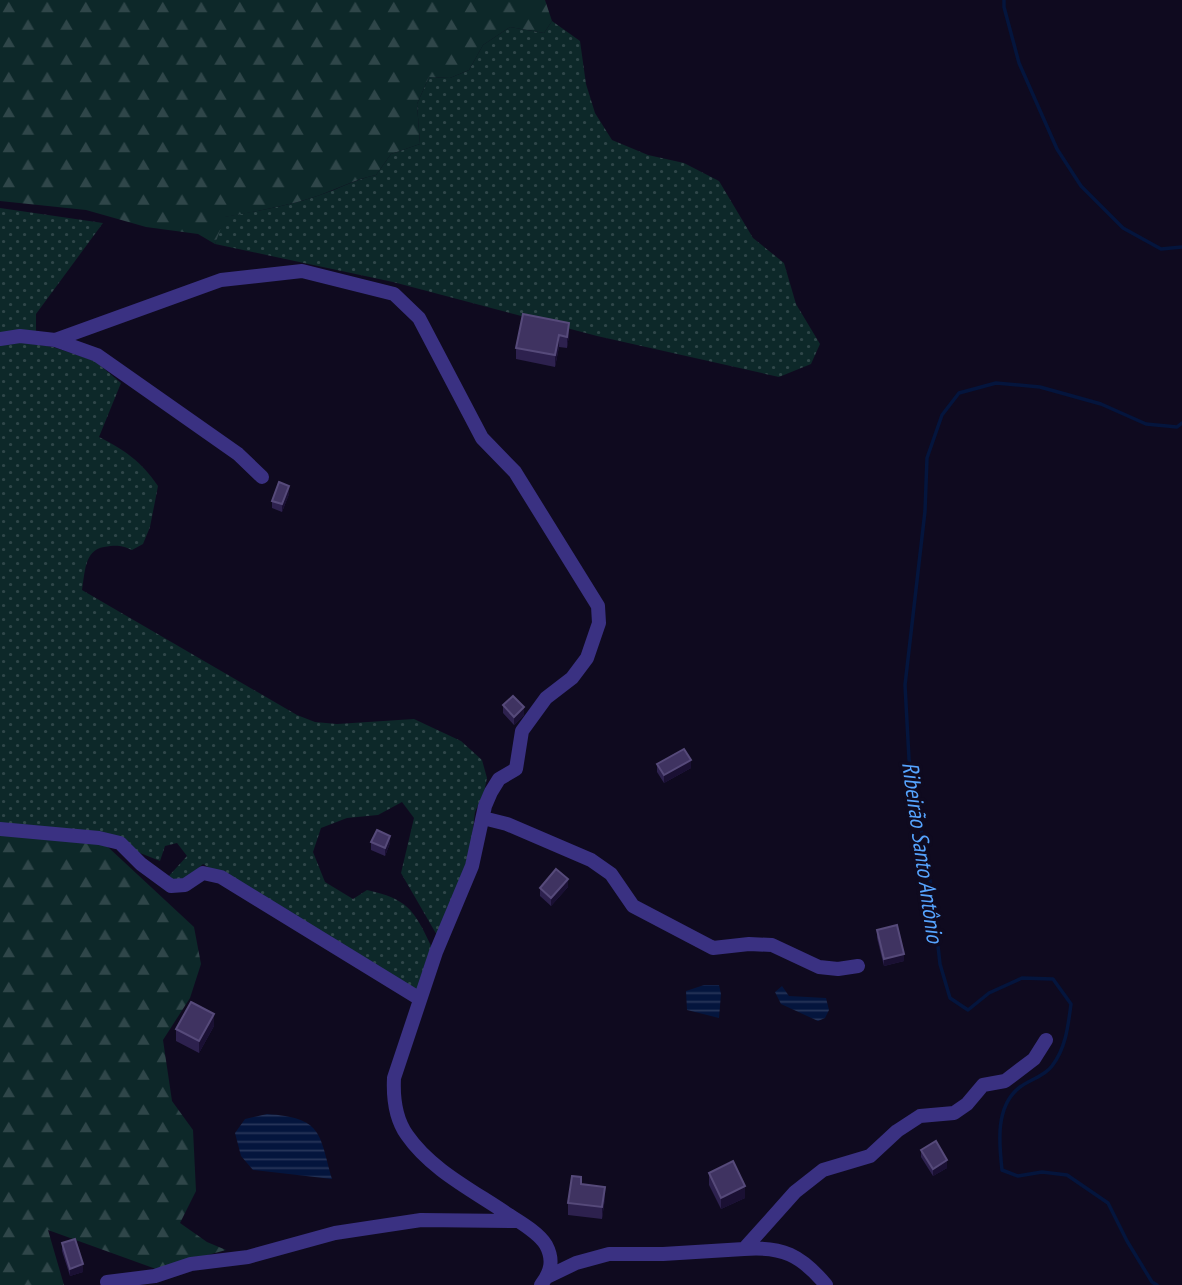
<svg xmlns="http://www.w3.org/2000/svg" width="1182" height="1285" font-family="'PT Sans Narrow',sans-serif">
<defs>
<pattern id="grass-dots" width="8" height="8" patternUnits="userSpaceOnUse" patternTransform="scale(1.75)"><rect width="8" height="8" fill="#0d2829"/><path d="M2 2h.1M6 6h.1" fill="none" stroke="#2f4649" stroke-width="1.8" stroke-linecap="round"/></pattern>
<pattern id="forest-firs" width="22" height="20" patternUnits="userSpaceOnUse" patternTransform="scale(1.75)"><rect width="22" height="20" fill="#0d2829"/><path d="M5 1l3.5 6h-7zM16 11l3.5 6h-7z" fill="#2f4649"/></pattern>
<pattern id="water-rules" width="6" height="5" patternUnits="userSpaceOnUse" patternTransform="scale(1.75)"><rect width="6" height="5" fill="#04153d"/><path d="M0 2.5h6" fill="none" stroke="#28365a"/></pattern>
</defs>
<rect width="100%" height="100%" fill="#0f0a1f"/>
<path fill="url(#grass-dots)" d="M552,21L580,41L586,84L595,113L612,140L648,155L684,163L719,181L753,238L784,263L796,304L820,344L811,364L779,377L597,336L393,282L215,244L224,217C256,211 289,206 320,195C339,189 356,179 376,175L391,154L420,144L417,104L429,77L450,78L469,70L483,45L510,27L544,33Z
M0,208L103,223L36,314V333L0,336Z
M19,342L53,347L95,361L121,383L99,437C126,451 141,461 158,486L150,527L143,544L132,550C121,545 116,545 104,547C84,550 85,574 82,590L297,715L315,722L337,724L414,719L461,741L482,760L487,778L484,792L475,812L470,854L438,937L401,873L414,818L402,802L378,815L347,818L321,828L313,852L325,882L353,899L367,890C407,899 414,909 431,946L417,995L333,942L203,864L183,881L167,878L187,856L177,843L165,846L160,861L135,851L0,827V345Z"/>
<path fill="url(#forest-firs)" d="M0,0H545L552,21L544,33L510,27L483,45L469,70L450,78L429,77L417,104L420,144L391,154L376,175C356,179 339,188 320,195C289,206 257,211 225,217L215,244L198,234L146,227L86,210L0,201Z
M0,833L98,840L109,848L194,927L201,964L190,998L163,1040L172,1101L193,1130L196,1191L180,1223L207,1242L226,1250L156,1269L48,1230L64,1285H0Z"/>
<path fill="url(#water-rules)" d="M704,985H719L721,994L719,1018L687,1010L686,991Z
M782,986L789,996L826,998L829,1010L825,1018L818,1021L781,1004L775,992Z
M267,1114C322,1118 319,1132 332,1179L253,1170L241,1156L235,1133L245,1119Z"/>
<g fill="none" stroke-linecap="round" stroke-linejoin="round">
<path stroke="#04153d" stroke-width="3.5" d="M1004,0V7L1019,63L1057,149L1081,186L1123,228L1161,249L1182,247
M1157,1285L1152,1282L1127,1241L1108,1203L1067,1175L1042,1172L1018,1176L1002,1170C999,1143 995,1106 1020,1087C1029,1080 1045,1076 1052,1066C1066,1048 1068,1026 1071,1004L1053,979L1022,978L989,993L968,1010L950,998L940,964L932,892L909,759L905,685L925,511L927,458L942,415L959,393L996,383L1040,387L1101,404L1146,424L1177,427L1182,423"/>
<path stroke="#3a3182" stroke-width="14" d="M0,339L20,336L55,340L221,280L302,271L394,294L419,318L482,438L515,472L598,606L599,623L587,658L572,678L546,698L522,731L516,769L499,779L491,792L485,806L472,866L436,952L394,1078C393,1098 395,1118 407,1135C431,1170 474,1191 509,1215C520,1222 539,1233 546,1245C554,1260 551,1272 541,1285
M55,340L97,355L238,454L262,477
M483,818L507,824L591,860L611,874L633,906L713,948L749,944L772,945L819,967L838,969L858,966
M0,829L99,838L120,843L141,864L171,886L185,885L203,873L221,877L420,999
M744,1249C782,1246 801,1255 826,1285
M547,1277L576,1263L609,1254H663L744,1249L795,1192L823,1170L870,1156L897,1131L920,1116L954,1113L967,1104L983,1085L1005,1081L1034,1059L1046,1040
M107,1282L155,1276L191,1264L248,1257L335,1233L421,1220L517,1221"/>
</g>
<path fill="#2d214e" d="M523,314L569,335L567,348L559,347L555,367L516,359V348Z
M289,494L282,512L272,508V501Z
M503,705L524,715L514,725L503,713Z
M657,764L691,768L664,783L657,772Z
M371,842L390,843L385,856L371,850Z
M568,887L551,906L540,896V888Z
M877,930L904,961L884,966L877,938Z
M214,1026L199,1053L176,1041V1029Z
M921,1150L947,1168L933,1176L921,1157Z
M709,1173L745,1198L721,1209L709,1185Z
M581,1184L605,1198L602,1219L568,1215V1203Z
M62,1243L83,1272L70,1276L62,1251Z"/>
<path fill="#1a1033" d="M569,323V335L567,348V337Z
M559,335V347L555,367V355Z
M289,486V494L282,512V504Z
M524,707V715L514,725V717Z
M691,760V768L664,783V775Z
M390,836V843L385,856V848Z
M568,879V887L551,906V898Z
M904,954V961L884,966V959Z
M214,1014V1026L199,1053V1041Z
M947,1160V1168L933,1176V1169Z
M745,1186V1198L721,1209V1198Z
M605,1187V1198L602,1219V1207Z
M83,1264V1272L70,1276V1269Z"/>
<path fill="#3f3361" stroke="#564a7a" stroke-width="2" d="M523,314L569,323L567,337L559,335L555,355L516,348Z
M279,482L289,486L282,504L272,501Z
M513,696L524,707L514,717L503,705Z
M684,749L691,760L664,775L657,764Z
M377,830L390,836L385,848L371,842Z
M556,869L568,879L551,898L540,888Z
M897,925L904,954L884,959L877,930Z
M191,1002L214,1014L199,1041L176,1029Z
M936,1141L947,1160L933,1169L921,1150Z
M733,1161L745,1186L721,1198L709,1173Z
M572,1176L581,1177V1184L605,1187L602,1207L568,1203Z
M75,1239L83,1264L70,1269L62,1243Z"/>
<g text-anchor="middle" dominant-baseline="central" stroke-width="7" stroke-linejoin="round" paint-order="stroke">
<g font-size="23" font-style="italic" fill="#56a4ff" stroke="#0f0a1f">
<text transform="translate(923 852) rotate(82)">Ribeirão Santo Antônio</text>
</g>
</g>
</svg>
